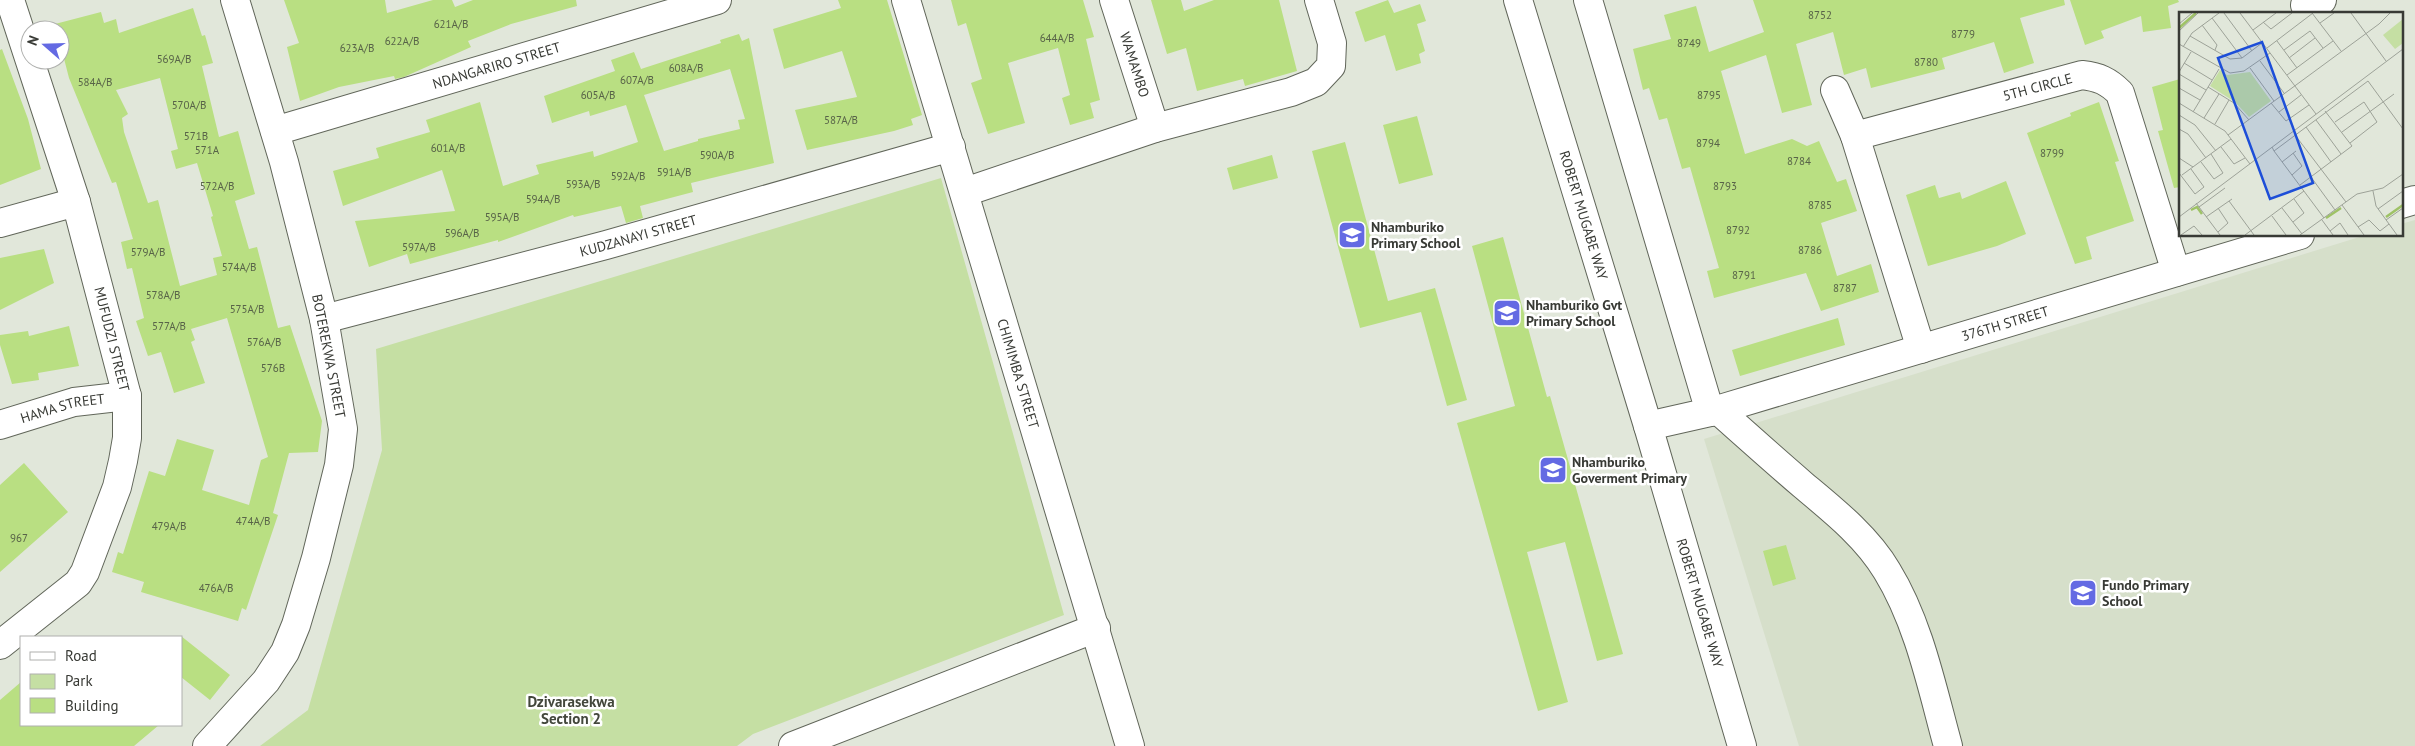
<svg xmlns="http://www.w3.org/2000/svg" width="2415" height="746" font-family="'PT Sans',sans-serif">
<rect width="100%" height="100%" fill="#e1e7da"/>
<path fill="#d6dfca" d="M2415,220V746H1799L1704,439L2366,235H2401V224Z"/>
<path fill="#c5dfa3" d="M941,178L1064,615L753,734L737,746H260L308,710L382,450L376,349Z"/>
<path fill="#b9df82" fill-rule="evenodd" d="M284,0H385L387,13L433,0H452L455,7L473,0H576L577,6L511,24L468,41L471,47L404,77L395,79L394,76L339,87L300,101L287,47L299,43Z
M838,0H887L922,115L911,119L913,125L894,131L807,150L795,110L857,97L842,51L784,69L773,29L841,8Z
M951,0H1083L1094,37L1086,39L1100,100L1090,103L1094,118L1070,125L1062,98L1070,95L1058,48L1008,63L1025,123L988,134L971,83L982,79L966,23L958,26Z
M1151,0H1181L1184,11L1214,0H1279L1297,71L1245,86L1243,79L1197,91L1186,48L1167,54Z
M1388,0L1394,13L1420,4L1426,21L1417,24L1425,51L1419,54L1421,63L1396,71L1385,35L1365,42L1355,12Z
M1753,0H2064L2065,5L2020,18L2034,63L2004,73L1994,42L1942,58L1945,69L1871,88L1866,68L1844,75L1833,32L1796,44L1812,105L1782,113L1766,55L1721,71L1745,154L1792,139L1807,146L1819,141L1837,182L1846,179L1857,211L1821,223L1837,276L1871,264L1879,292L1821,311L1806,273L1714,298L1707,271L1719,268L1690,167L1682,169L1667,118L1659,120L1649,88L1643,90L1633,49L1671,39L1664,15L1696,6L1709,52L1764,32Z
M2070,0H2178L2179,2L2168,6L2171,28L2143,32L2141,16L2101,31L2104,38L2085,45Z
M193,8L202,36L205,35L213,63L202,66L219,137L238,131L255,194L235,201L249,249L257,247L278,328L290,325L322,421L318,452L289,453L273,513L278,515L246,610L242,608L238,621L141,592L144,582L112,572L118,552L123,554L149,471L165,476L177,439L214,450L202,490L249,505L261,460L268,457L227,318L191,329L195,340L191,342L205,383L174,393L161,352L148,356L136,321L144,318L132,268L127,269L121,242L133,239L116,182L112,183L69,78L60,43V30H56L55,24L101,12L104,23L116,19L119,33ZM160,78L178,149L171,151L176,169L197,163L213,216L211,217L222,256L213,258L217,275L180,286L158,200L148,203L124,132L122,118L128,114L116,90Z
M739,34L742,41L749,38L774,163L691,183L693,192L640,206L643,218L626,223L621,206L574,217L573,215L498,242V240L410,264L407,254L369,267L355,221L455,211L442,170L343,206L333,171L379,158L376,148L430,132L426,120L480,102L503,186L539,174L536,165L593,151L594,157L638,142L626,105L590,116L589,111L552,123L544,96L615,71L611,60L634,52L641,69L721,43L720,40ZM730,69L745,119L738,120L740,129L698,139V141L664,151L644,95Z
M2,49L28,119L41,169L0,185V50Z
M2180,79V187L2174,188L2158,131L2163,130L2152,87Z
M2099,102L2119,161L2115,162L2134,221L2086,237L2092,259L2075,264L2027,133L2071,116L2070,113Z
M1417,116L1433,175L1399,184L1383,125Z
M1345,142L1388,301L1435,288L1467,400L1447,406L1421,312L1360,328L1312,151Z
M1272,155L1278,178L1233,190L1227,168Z
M2006,181L2026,234L1997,246L1928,266L1906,195L1935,185L1939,198L1960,192L1962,199Z
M1503,237L1547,397L1550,396L1623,654L1597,661L1565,542L1527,552L1568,702L1538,711L1457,423L1515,406L1472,246Z
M44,249L54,283L0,310V258Z
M1838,318L1845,345L1740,376L1732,350Z
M69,326L79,366L38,373L39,380L12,384L0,345V335L28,331L29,336Z
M24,463L68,512L0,572V485Z
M1786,545L1796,579L1773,586L1763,551Z
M181,636L230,675L210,700L181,677Z
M21,682V725H159L134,746H0V700Z"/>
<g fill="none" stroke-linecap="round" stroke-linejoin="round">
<defs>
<g id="minor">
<path id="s1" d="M906,0L1130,746"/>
<path id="s2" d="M1114,0L1155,128"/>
<path id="s3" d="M1518,0L1648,426L1742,746"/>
<path d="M1588,0L1710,412L1648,426"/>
<path d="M2305,5L2322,0"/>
<path d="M1835,90L1855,136L1921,349"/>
<path id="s4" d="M275,131L717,0"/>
<path id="s5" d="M1855,136L2082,75C2099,77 2108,81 2120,93L2176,272"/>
<path d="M965,192L1155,128L1291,92L1316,82L1331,66L1332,43L1319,0"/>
<path d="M2401,204L2415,200"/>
<path d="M0,223L76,202"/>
<path id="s6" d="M324,319L606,245L951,147"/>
<path d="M1718,410C1746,435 1774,460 1803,485C1833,510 1867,537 1887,571C1919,623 1932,688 1948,746"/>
<path id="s7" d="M1710,412L2300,235"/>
<path id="s8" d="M0,425L74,402L127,396"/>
<path d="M0,645L78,583L85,572L117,487L123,461L127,438V396L76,202L10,0"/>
<path d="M207,746L266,681L285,652L296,625L316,558L339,465L343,429L324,319L284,162L235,0"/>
<path d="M793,746L1096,628"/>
</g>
</defs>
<use href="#minor" stroke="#61665a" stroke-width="30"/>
<use href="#minor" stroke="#fff" stroke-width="28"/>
</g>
<defs>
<symbol id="school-square" viewBox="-11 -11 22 22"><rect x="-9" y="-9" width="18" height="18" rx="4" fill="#646ae3" stroke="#fff"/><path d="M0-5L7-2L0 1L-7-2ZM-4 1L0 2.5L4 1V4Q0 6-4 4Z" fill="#fff"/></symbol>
</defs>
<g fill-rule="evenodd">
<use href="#school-square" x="1336" y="219" width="32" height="32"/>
<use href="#school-square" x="1491" y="297" width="32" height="32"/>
<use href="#school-square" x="1537" y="454" width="32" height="32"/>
<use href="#school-square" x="2067" y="577" width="32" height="32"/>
</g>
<g text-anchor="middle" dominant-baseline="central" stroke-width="5" stroke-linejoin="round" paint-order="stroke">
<g font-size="11" fill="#586348">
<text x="1820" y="15">8752</text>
<text x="451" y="24">621A/B</text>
<text x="1963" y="34">8779</text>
<text x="1057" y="38">644A/B</text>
<text x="402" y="41">622A/B</text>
<text x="1689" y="43">8749</text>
<text x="357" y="48">623A/B</text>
<text x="174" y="59">569A/B</text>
<text x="1926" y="62">8780</text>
<text x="686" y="68">608A/B</text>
<text x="637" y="80">607A/B</text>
<text x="95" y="82">584A/B</text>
<text x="598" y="95">605A/B</text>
<text x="1709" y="95">8795</text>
<text x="189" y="105">570A/B</text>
<text x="841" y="120">587A/B</text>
<text x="196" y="136">571B</text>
<text x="1708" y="143">8794</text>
<text x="448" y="148">601A/B</text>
<text x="207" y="150">571A</text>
<text x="2052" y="153">8799</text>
<text x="717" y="155">590A/B</text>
<text x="1799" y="161">8784</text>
<text x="674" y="172">591A/B</text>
<text x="628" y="176">592A/B</text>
<text x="583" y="184">593A/B</text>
<text x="217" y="186">572A/B</text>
<text x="1725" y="186">8793</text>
<text x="543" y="199">594A/B</text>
<text x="1820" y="205">8785</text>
<text x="502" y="217">595A/B</text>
<text x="1738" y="230">8792</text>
<text x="462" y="233">596A/B</text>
<text x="419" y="247">597A/B</text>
<text x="1810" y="250">8786</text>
<text x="148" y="252">579A/B</text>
<text x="239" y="267">574A/B</text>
<text x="1744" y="275">8791</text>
<text x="1845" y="288">8787</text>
<text x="163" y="295">578A/B</text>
<text x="247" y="309">575A/B</text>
<text x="169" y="326">577A/B</text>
<text x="264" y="342">576A/B</text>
<text x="273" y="368">576B</text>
<text x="253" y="521">474A/B</text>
<text x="169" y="526">479A/B</text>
<text x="19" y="538">967</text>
<text x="216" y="588">476A/B</text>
</g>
<g font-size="14" fill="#383a35" stroke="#fff">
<text stroke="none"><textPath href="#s2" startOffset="68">WAMAMBO</textPath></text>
<text stroke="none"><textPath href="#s4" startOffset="231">NDANGARIRO STREET</textPath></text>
<text stroke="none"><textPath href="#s5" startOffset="189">5TH CIRCLE</textPath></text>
<text stroke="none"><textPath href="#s3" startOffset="225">ROBERT MUGABE WAY</textPath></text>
<text stroke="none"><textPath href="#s6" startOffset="325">KUDZANAYI STREET</textPath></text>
<text stroke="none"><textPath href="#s7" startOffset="308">376TH STREET</textPath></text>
<text transform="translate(112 339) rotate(76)">MUFUDZI STREET</text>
<text transform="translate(329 356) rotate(79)">BOTEREKWA STREET</text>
<text stroke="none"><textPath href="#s1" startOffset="390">CHIMIMBA STREET</textPath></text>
<text stroke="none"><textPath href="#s8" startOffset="65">HAMA STREET</textPath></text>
<text stroke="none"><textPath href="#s3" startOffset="630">ROBERT MUGABE WAY</textPath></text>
</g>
<g font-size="14" font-weight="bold" fill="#383a35" stroke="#fff" text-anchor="start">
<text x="1371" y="227">Nhamburiko<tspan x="1371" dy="16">Primary School</tspan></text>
<text x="1526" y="305">Nhamburiko Gvt<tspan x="1526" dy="16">Primary School</tspan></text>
<text x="1572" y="462">Nhamburiko<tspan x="1572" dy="16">Goverment Primary</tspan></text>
<text x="2102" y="585">Fundo Primary<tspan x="2102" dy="16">School</tspan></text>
</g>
<g font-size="15" font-weight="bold" fill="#43473c" stroke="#fff">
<text x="571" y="701">Dzivarasekwa<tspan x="571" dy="17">Section 2</tspan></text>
</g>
</g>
<g transform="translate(2179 12)">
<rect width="224" height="224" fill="#e1e7da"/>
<path d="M224,7V31L216,37L204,23ZM41,58L48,63L71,60L92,89L70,105L56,90L31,74Z" fill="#c5dfa3"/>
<path fill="none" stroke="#9ec266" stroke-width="2.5" d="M0,16L17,1M12,198L18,195L23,202M207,205L224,193M147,206L162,196"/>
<path fill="none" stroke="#9da298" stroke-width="1" d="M45,1L73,39M61,1L137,102M133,1L162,39M172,1L207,49M33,6L63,46M84,10L92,17L113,1M141,11L155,1M0,12L13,1M23,13L38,33L36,38M74,18L97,1M0,19L19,1M11,24L51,47L63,46L83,31M98,29L118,56M0,32L51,61L65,59L91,41M4,35L13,21L40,1M88,36L134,1M105,38L131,19L144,36M110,46L136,26M81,49L105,81M5,51L33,68M71,56L95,89M0,60L12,40M0,62L27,78M108,63L154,29M189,69L224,117M29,75L55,91L70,108M0,76L21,88M0,91L46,119L71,152M92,91L107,109L130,93M14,100L40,57M100,100L122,83M0,103L16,113L37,139M25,106L40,82M137,108L162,142M156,110L185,90L198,110L171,131M36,112L50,88M127,115L152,150M0,117L9,122L27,146M163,120L215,82M49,123L200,12L211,1M116,123L167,190M42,135L55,152L66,146M93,135L95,139L189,69M95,139L145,206M0,146L14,155M22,150L35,167L44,161L32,142M103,150L117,139M0,161L16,182L25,175L12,157M3,163L52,127M113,163L123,154L114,141M132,165L156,198M121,173L173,134L146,99M194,179L197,194L218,223M50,189L75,223M17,191L41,223M163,193L185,223M20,195L46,176M103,196L123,222M199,197L224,179M93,204L107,223M0,205L224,37M27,205L53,187M143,208L154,223M207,208L224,196M114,210L125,201L115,187M179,215L190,208L201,219L210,212M151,219L161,211L169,223M39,220L49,211L39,196M2,223L15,214L23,223M66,223L125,179M121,223L178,182L204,176L224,162"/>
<path fill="#1d4ed8" fill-opacity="0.15" stroke="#1d4ed8" stroke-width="2.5" d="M83,30L134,171L91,187L39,46Z"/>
<rect width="224" height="224" fill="none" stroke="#383a35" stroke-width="2.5"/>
</g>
<rect x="20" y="636" width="162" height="90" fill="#ffffff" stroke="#afb0ae"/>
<rect x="30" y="652" width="25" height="8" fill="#ffffff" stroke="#afb0ae"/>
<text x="65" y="661" font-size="15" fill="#383a35">Road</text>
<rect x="30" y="674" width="25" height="15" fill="#c5dfa3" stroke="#afb0ae"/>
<text x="65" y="686" font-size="15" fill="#383a35">Park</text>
<rect x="30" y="698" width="25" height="15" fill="#b9df82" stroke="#afb0ae"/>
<text x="65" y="711" font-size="15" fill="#383a35">Building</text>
<g transform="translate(45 45) rotate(290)"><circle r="24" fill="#ffffff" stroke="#afb0ae"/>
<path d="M0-4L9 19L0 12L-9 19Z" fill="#646ae3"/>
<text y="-8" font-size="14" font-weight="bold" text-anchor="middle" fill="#383a35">N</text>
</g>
</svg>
